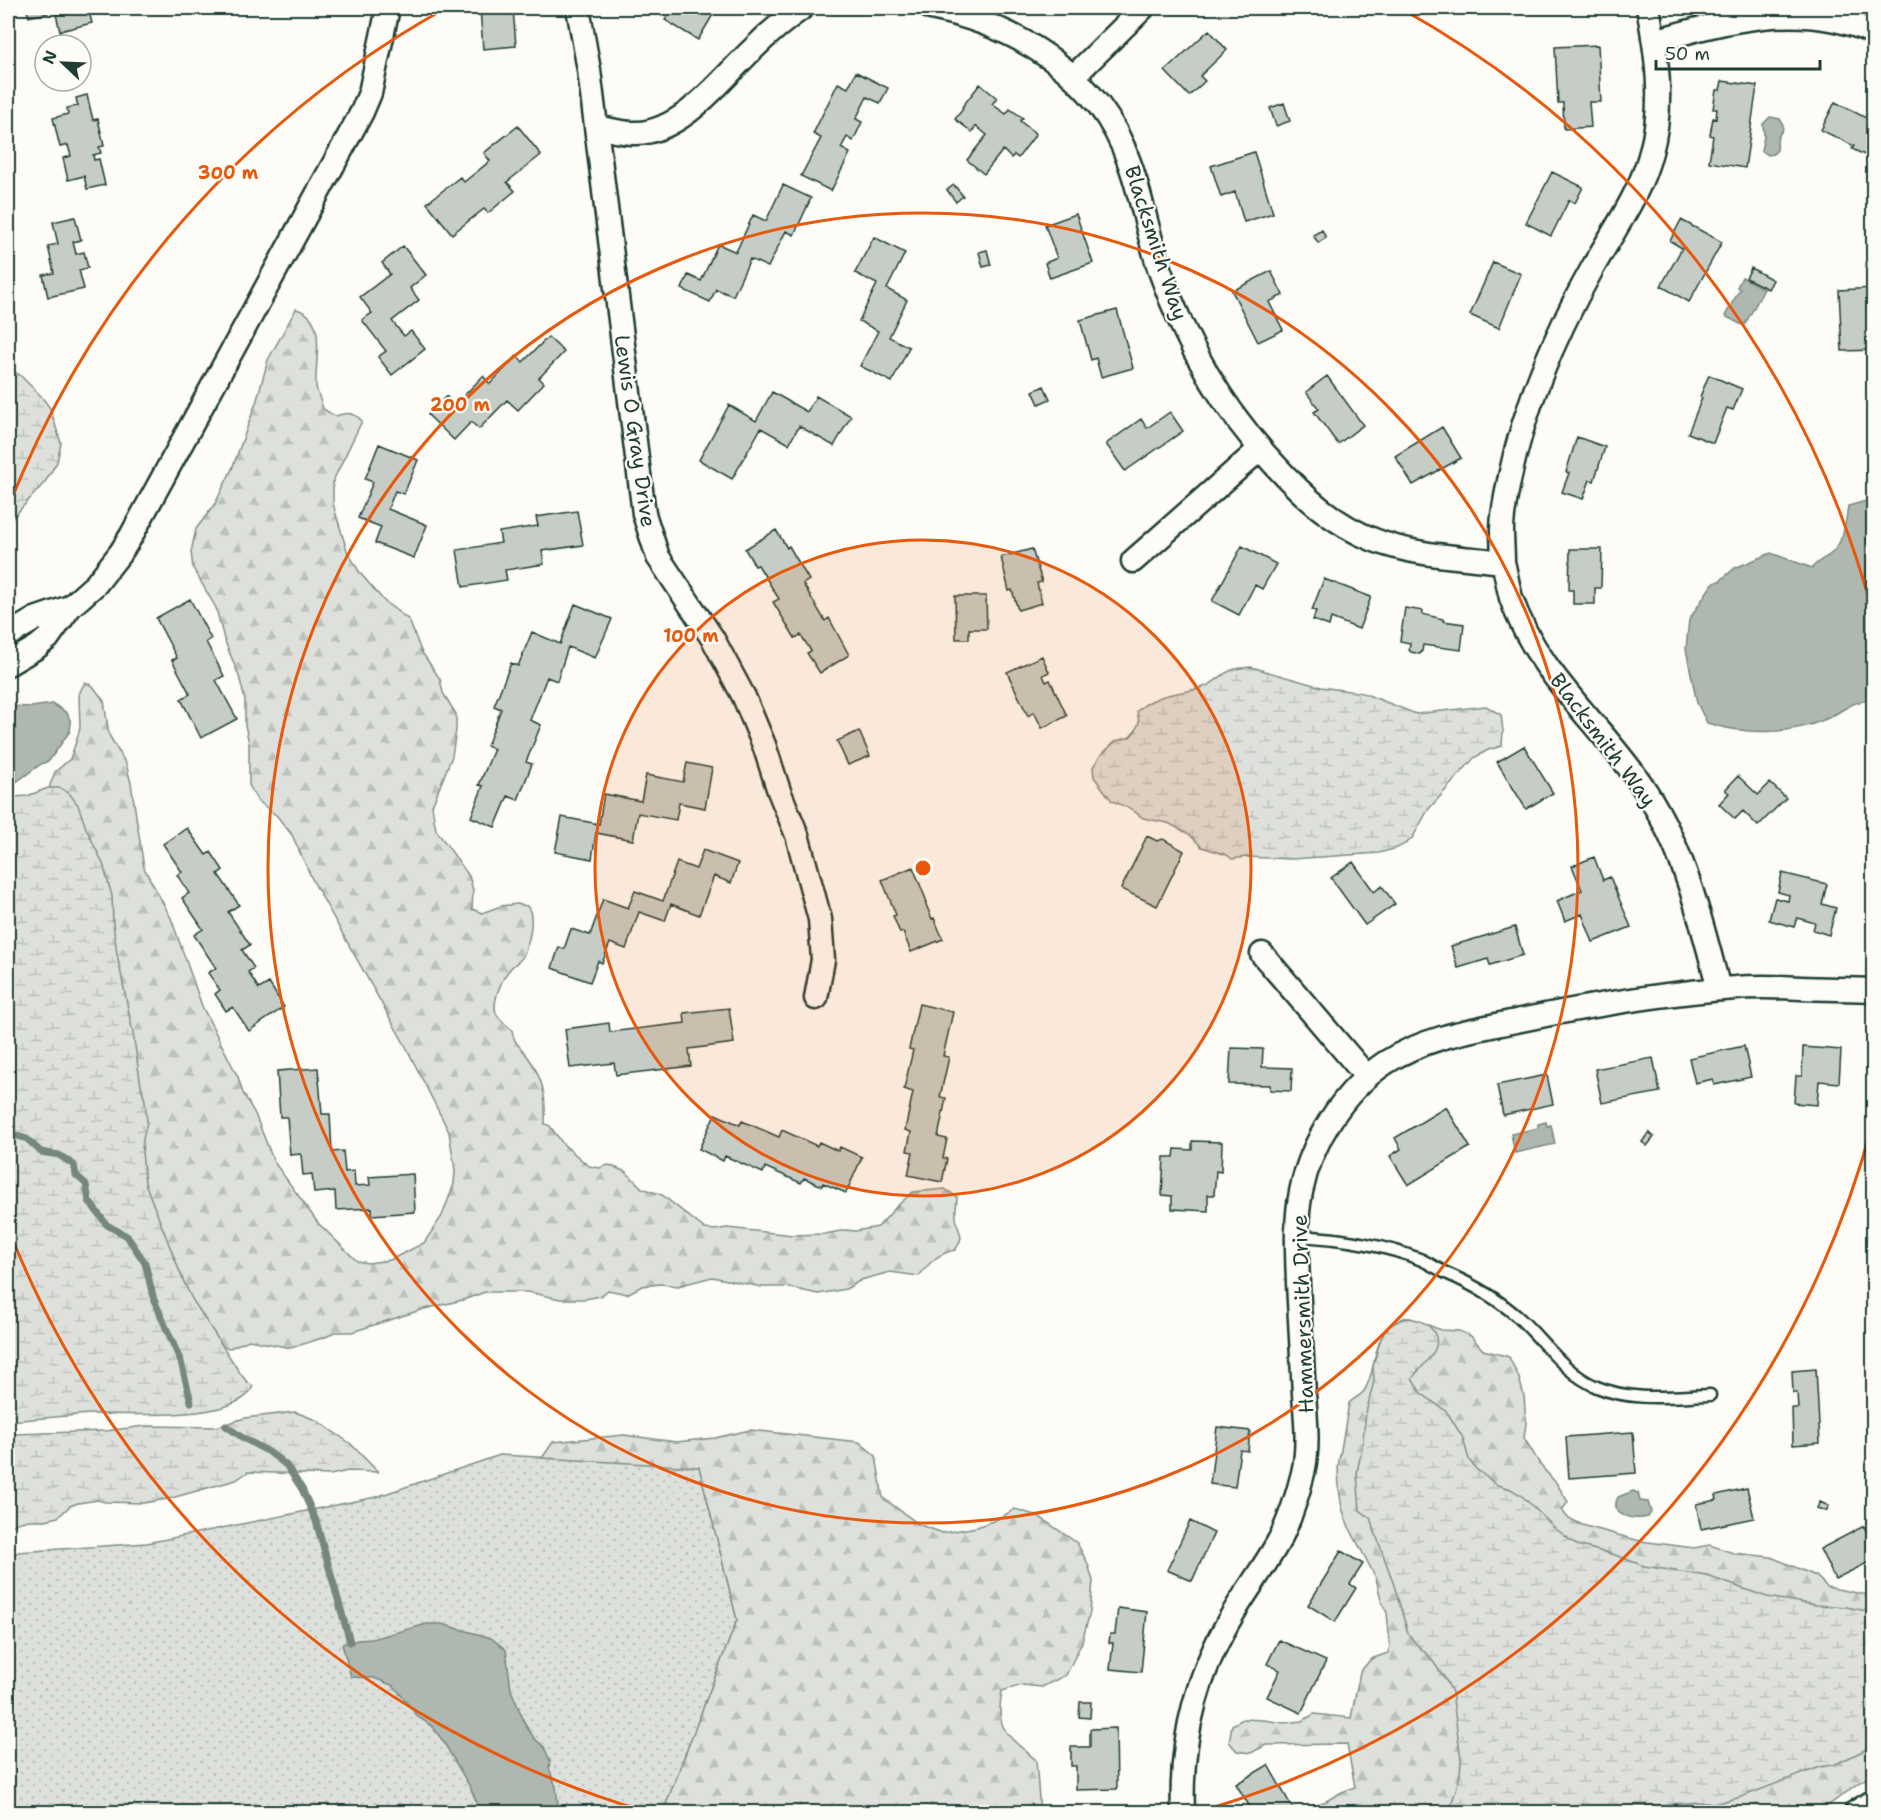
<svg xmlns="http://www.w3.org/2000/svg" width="1881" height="1820" font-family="'Shantell Sans',sans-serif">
<defs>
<pattern id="grass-dots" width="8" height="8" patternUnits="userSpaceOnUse" patternTransform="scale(1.5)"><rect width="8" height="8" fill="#dde0db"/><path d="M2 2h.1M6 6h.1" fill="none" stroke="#bdc1bd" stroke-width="1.8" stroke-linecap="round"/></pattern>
<pattern id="forest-firs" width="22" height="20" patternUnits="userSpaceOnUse" patternTransform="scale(1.5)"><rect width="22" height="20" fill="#dde0db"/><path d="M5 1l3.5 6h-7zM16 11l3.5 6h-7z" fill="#bdc1bd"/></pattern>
<pattern id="wetland-marsh" width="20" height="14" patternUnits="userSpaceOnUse" patternTransform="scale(1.5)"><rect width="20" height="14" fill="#dde0db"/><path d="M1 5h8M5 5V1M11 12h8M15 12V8" fill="none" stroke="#bdc1bd"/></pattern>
</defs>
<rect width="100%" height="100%" fill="#fdfcf7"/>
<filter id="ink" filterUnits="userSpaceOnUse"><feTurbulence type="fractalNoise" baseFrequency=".0167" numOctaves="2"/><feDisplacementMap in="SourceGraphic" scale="12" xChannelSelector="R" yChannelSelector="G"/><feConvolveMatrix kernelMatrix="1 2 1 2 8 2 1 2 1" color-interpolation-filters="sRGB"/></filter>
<g filter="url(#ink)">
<path fill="url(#grass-dots)" stroke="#7e8e88" stroke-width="1.5" d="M500,1455L699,1466L737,1620L663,1812H8V1560L18,1552L147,1543L376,1497Z"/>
<path fill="url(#forest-firs)" stroke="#7e8e88" stroke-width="1.5" d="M296,309C329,317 314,362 316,386C317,393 321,401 323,409L335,416C347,413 353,411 362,421L333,481V504L347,551L360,573L385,602L409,620L421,651L440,679L443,693L456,714V730L452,756L432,806L436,830L469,876L473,890L472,909L482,913L501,906L517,904L527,906C536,916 529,943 523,956C521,961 514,964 510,969C502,978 492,1001 496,1013C498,1019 507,1025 512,1030C514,1045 520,1045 528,1057C544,1080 546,1097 545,1124L550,1126L563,1144L589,1166L599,1168L609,1165L626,1172L642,1188L662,1195L705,1229L715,1230L727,1228L793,1235L825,1234L846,1230L855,1231L878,1227L897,1206L913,1192L945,1189L957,1197C957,1204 955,1211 956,1217C957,1234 967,1233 955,1250C937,1254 930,1262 919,1276L890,1272L861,1280L846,1289L818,1294L786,1287H762L712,1277L678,1286L661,1284L642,1286L627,1294L608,1290L601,1296L585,1299H560L528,1292H485L463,1300L424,1309L352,1332H334L328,1336L291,1348L249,1340L230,1348L218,1346L173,1299L53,830L50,785L55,772L70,759L77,739L80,728L79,694L85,682L93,686L104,701L109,735L126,764L131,783L144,868L171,918L202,1006L238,1077L243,1093L255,1114L274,1162L318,1223L357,1261L368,1263L390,1260L424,1243L442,1216L454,1184L455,1171L449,1132L405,1045L313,881L292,835L277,816L257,800L249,785V743L245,725V700L239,676L224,639L216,608L193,568L191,552L196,529L215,504L232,469L256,403L268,360Z
M1404,1318H1410L1441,1330L1459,1331L1471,1336L1483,1350L1509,1357L1519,1378L1524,1396L1526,1423L1524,1438L1541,1466L1557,1484L1568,1502L1562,1510L1567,1517L1582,1525L1640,1541L1694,1548L1710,1545L1733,1553L1771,1557L1816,1576L1827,1587L1873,1596V1773L1819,1812H1631L1621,1808L1607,1809L1575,1807L1562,1812H1307L1342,1792L1355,1787L1347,1744L1266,1745L1251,1753L1237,1751L1229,1742L1232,1725L1243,1719L1263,1720L1284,1723L1302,1721L1314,1714L1351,1718L1360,1672L1371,1659L1388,1653L1390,1645L1387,1613L1381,1600L1376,1578L1348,1525L1342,1508L1339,1489L1338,1467L1349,1403C1353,1399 1360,1396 1364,1391C1376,1374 1373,1338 1391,1325C1395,1322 1400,1320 1404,1318Z
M750,1430L859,1442L876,1456L883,1498L920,1525L943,1533L977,1527L998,1519L1015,1509L1038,1516L1077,1543L1088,1564L1093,1581L1090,1612L1082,1642L1066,1675L1042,1687L1022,1685L1002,1691C994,1731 1009,1736 1036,1760L1040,1812H663L737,1620L699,1467L542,1458L553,1442L624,1435L676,1442L715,1438Z"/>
<path fill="url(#wetland-marsh)" stroke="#7e8e88" stroke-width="1.5" d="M8,370H11L20,375L41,396L50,408L61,443L57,462L45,482L8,523L9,454L8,439Z
M1251,667L1321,687L1363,693L1416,714L1486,706L1501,715L1503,731L1502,746L1488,750L1474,758L1428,810L1413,837L1407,843L1397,848L1379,853L1291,859L1246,857L1232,859L1227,855L1202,847L1189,834L1168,823L1143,818L1131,809L1112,801L1094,777L1093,767L1100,756L1116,741L1130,737L1136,730L1139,722L1137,711C1157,692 1179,695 1204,687C1214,684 1219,676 1228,672C1234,668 1244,668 1251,667Z
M48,788H60L69,793L78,805L86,828L103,864L112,896L113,924L117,954L133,1033L141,1086L145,1101L147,1122L143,1139L142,1152L145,1183L183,1280L192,1299L240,1373L247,1382L253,1386C241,1423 124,1413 91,1414C63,1416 35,1419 8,1421V804L14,797L27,796Z
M1404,1318C1413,1318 1423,1321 1430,1327C1449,1348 1422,1363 1412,1379L1421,1393L1447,1412L1463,1438L1469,1460L1476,1469L1497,1485L1511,1489L1523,1497L1556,1529L1577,1545L1615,1555L1644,1566L1707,1576L1767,1597L1816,1605L1846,1607L1867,1611L1873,1616V1746L1834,1765L1820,1767L1741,1797L1713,1804L1699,1802L1607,1809L1575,1807L1562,1812H1449L1460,1776L1461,1759L1452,1692L1444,1677L1429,1656L1416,1644L1408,1633L1393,1582L1370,1518L1360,1510L1357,1473L1362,1447L1366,1413L1374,1381L1373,1366L1380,1341L1385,1331L1389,1326Z
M295,1412L316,1420L351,1444L378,1472L348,1471L330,1475L248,1472L236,1480L168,1499L143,1503L105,1502L98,1500L78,1503L70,1506L58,1517L46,1520H29L17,1523L8,1529C7,1498 3,1462 15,1434L105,1431L145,1426L216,1427L245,1418Z"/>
<path fill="#aeb8b1" stroke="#75877f" stroke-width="1.5" d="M1770,117L1780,119C1788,131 1778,131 1777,141C1777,144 1778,147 1777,150L1773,154L1768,155L1761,150L1764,137L1763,124Z
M1742,277L1764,289L1744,326L1725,316L1740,289L1737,287Z
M1873,499V698C1866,700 1858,702 1851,705C1843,709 1835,715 1826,719C1789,735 1746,735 1707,723L1697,703L1686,649L1689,620L1712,584L1721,580L1735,568L1771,553L1812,568C1817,562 1821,560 1828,556C1843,546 1846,523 1848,506Z
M53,704L67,713L71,722L70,731L49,761L41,764L8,788V706L31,707Z
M1546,1122L1547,1126L1551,1125L1555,1144L1515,1153L1511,1134L1538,1128V1124Z
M1633,1491L1638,1493L1640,1501L1648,1502L1651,1512L1648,1517C1634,1521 1608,1516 1618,1497Z
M427,1624H442L491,1638L506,1650L511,1690L526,1726L534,1738L544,1747L550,1761L549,1768L556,1787L559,1812H481L470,1787L443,1741L432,1726L418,1717L394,1686L374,1678L351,1677L342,1644L358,1640L372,1639Z"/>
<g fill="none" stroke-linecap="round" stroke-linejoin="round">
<path stroke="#75877f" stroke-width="7" d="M8,1133L27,1139L41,1152L59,1155L74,1165L76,1175L86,1184L89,1201L107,1225L127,1236L145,1263L154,1300L181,1362L191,1402
M226,1426L243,1438L269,1452L286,1465L302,1489L316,1521L350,1642"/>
</g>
<path fill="#c6cdc7" stroke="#1f3d34" stroke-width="1.5" d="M26,8H46L48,13L29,17Z
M59,8H88L92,23L60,31L56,14L60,13Z
M480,8H513L516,46L483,49Z
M672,8H717L698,40L665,20Z
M1209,30L1227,50L1200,76L1205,81L1189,96L1165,71Z
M1598,45L1601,102H1589L1591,127L1564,129L1563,103H1558L1555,47Z
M856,72L888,88L880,103L867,97L856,119L862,122L853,141L847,137L841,148L850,153L831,191L801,176L821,138L813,134L838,83L848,88Z
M1722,81L1757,86L1745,168L1709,162L1713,136L1710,135L1713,118L1716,119L1717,109H1713L1716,90H1720Z
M980,84L997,98L992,104L1006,114L1010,109L1023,118L1020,121L1036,134L1018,158L1014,155L1011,158L1003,150L984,174L967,160L987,135L976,126L972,132L955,119L963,109L962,107Z
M87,95L93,120L98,119L104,146L99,147L101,153L93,155L94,160L99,159L105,185L87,189L84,176L68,180L63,158L71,156L68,145L60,147L53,118L68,114L67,108L78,106L76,98Z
M1835,102L1868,119L1869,115L1874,118L1873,159L1852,149L1854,146L1821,130Z
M1284,103L1290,121L1276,126L1270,108Z
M518,126L541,155L507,182L515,191L488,213L484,209L452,234L427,203L460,177L464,182L490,161L484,153Z
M1254,152L1273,213L1244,222L1235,192L1221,197L1211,166Z
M1552,172L1583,187L1575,203L1569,200L1551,236L1526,223Z
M783,185L811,198L794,235L786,231L768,267L750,259L733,296L716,289L710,302L682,289L688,275L701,281L718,244L736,252L753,215L766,221Z
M954,185L963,196L956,202L947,190Z
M1076,214L1093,263L1050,278L1045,263L1057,258L1045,225Z
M75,217L81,240L73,242L76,254L84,252L88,268L79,270L84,289L48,297L43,275L54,273L48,246L58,244L53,222Z
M1681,220L1722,242L1689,302L1661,286L1682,248L1670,241Z
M1322,230L1326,238L1318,243L1313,235Z
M874,237L905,253L887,289L907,300L889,337L909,347L892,382L860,366L878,331L859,321L877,284L855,273Z
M403,246L426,275L410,288L419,300L392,321L404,336L411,331L425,349L392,375L378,357L386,351L362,320L372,313L360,297L390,274L382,263Z
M987,250L991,265L983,267L979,252Z
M1493,262L1521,274L1499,328L1470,315Z
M1751,268L1773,280L1768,289L1746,278Z
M1271,271L1283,295L1269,302L1283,330L1258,342L1232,291Z
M1874,288V350L1842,351L1839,290Z
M1117,310L1133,368L1101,377L1096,358L1091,360L1080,320Z
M548,337L564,352L539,378L544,383L518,410L507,400L479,429L471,422L454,440L428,415L446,396L455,405L483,376L490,384L517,356L523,362Z
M1709,375L1742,389L1733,410L1727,408L1713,443L1688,433L1702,398L1700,397Z
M1327,376L1363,425L1338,444L1314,412L1319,409L1306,392Z
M1044,386L1050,399L1039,404L1033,391Z
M772,392L807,412L816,396L851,416L834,446L799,426L789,444L761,428L732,479L699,460L729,405L756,421Z
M1170,412L1183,431L1125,471L1106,444L1141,419L1147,428Z
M1442,427L1461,458L1413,485L1395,456Z
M1577,437L1605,447L1594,481L1590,480L1583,499L1562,492L1569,473L1566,472Z
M379,444L418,460L404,494L395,491L388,509L427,525L414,558L375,543L381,527L358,518L373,482L365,479Z
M577,511L583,545L542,551L544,564L505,570L507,580L463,587L457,550L501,543L499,532L538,526L536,517Z
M776,530L787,548L789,546L809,580L803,584L825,621L829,618L849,655L820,673L807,653L811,651L801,635L795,638L773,602L779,599L758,565L755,566L745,549Z
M1242,546L1276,564L1262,589L1255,585L1239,615L1212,601Z
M1032,549L1042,582L1037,583L1042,603L1018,610L1012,590L1009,591L1001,557Z
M1570,549H1602L1601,588H1595V604H1573V590H1569Z
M1324,579L1371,597L1359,629L1331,618L1329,626L1313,620L1316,611L1312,610Z
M955,596H986L987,629H969V639H956Z
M190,599L211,639L206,642L224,676L216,680L237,719L201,738L181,699L190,694L172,660L177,658L156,618Z
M575,604L612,619L595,658L568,647L557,681L547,677L530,720L541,725L526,762L532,764L518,800L508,796L495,827L471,817L483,786L479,785L494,749L487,746L501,709L494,706L511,663L518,666L532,632L560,644Z
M1405,608L1423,611L1422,614L1443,619V621L1464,624L1461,650L1423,645L1422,651L1420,654L1411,652L1409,650L1410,643L1400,641Z
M1042,656L1049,672L1043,675L1046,682L1050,680L1067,716L1042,728L1034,712L1028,716L1007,672Z
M859,731L870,756L848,765L837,741Z
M1524,746L1553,793L1526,809L1497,762Z
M687,763L712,768L705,808L679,803L676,820L638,813L633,840L596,833L592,859L555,852L562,817L599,824L604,794L641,801L646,775L683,782Z
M1738,776L1758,795L1770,783L1786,798L1758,826L1743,811L1735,819L1719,804L1729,793L1725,790Z
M187,828L206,855L211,852L223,870L218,874L239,905L228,912L250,945L242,950L254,968L248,972L259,989L269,983L284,1007L249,1031L233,1007L226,1011L215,994L220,990L208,973L216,968L194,935L203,929L182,898L189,893L177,875L182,872L163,844Z
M1147,836L1157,841L1163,839L1184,851L1157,906L1121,889Z
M703,850L738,863L731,883L714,876L699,915L671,904L665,921L639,912L626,949L610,943L602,963L598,961L590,982L552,968L559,947L564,949L571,929L590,935L603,899L628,908L635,891L663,901L677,862L696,869Z
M1594,857L1603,880L1610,877L1631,927L1593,942L1582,914L1565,921L1557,901L1582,890L1572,866Z
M1353,862L1374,892L1382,886L1395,904L1365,925L1331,878Z
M913,867L927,902H925L932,919L934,918L943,939L911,952L903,932L900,933L893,916L896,915L882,880Z
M1782,873L1827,884L1822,904L1836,908L1829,935L1813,930L1815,923L1797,918L1794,927L1769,920L1775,898L1788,901L1789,895L1778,892Z
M1515,927L1523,955L1490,965L1488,959L1458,968L1451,946Z
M919,1004L953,1012L943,1056L949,1057L940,1097L946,1098L938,1137L947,1139L943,1158L947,1159L942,1182L908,1175L913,1152L907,1151L911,1132L905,1130L913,1092L904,1089L913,1050L909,1049Z
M729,1008L734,1043L689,1049L691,1066L616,1075L614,1063L570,1068L565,1029L609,1023L610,1032L685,1023L684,1013Z
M1744,1046L1751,1077L1714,1085L1713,1079L1695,1083L1689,1058Z
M1803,1047L1841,1050L1839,1083L1819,1081L1817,1105L1794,1103L1796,1076H1802Z
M1231,1048L1263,1049L1262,1067L1292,1068L1291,1091L1270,1090V1085L1229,1084Z
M1653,1058L1660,1092L1602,1103L1595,1069Z
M318,1068L322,1114H330L332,1152L343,1151L345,1172L354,1171L355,1186L370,1185L369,1177L413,1174L415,1212L372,1215V1208L336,1210L335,1191L314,1193L312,1174L303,1175L301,1154L290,1155L287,1117H280L277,1071Z
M1547,1075L1553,1104L1503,1115L1497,1085Z
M1446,1107L1470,1147L1408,1185L1390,1156L1401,1149L1395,1138Z
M715,1114L740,1125L742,1121L779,1137L782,1130L817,1146L819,1142L838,1151L840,1147L862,1157L846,1193L823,1183L822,1186L804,1178L801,1183L765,1167L763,1173L725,1156L723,1161L699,1149Z
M1649,1132L1654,1137L1647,1146L1642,1142Z
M1192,1141L1222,1142L1221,1172L1216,1171L1214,1195H1208V1211L1172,1209V1196L1162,1195L1164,1157H1174L1175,1149L1192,1150Z
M1816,1369L1820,1443L1793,1445L1792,1408H1798L1797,1393H1793L1792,1371Z
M1217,1427L1250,1431L1248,1451L1240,1450L1235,1487L1210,1484Z
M1633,1432L1636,1473L1569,1478L1566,1437Z
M1747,1488L1754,1518L1701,1529L1696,1504L1717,1500L1716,1495Z
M1820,1502L1829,1506L1826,1511L1817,1508Z
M1190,1521L1214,1533L1192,1581L1167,1570Z
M1864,1526L1867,1533L1874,1535V1565L1867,1563L1835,1579L1820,1549Z
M1341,1551L1363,1564L1350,1584L1356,1588L1335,1622L1308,1605Z
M1118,1608L1147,1612L1141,1672L1110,1669L1113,1643H1109L1110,1634H1115Z
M1279,1640L1326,1661L1301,1713L1267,1697L1280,1670L1267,1664Z
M1080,1702H1091L1090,1718L1079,1717Z
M1116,1728L1117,1789L1076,1790V1766H1071V1747H1090V1729Z
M1268,1765L1293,1809L1288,1812H1253L1236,1784Z"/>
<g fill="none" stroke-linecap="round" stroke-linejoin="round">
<defs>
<path id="lane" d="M1297,1236C1339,1238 1382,1244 1422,1260C1430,1264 1438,1269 1446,1273C1474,1285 1497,1298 1519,1318C1545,1342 1564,1373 1597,1387C1632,1402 1674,1396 1710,1395"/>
<path id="street" d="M578,8L589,70L644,514L658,557L713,639L744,697L764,745L779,791L797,835L820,919L823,960L816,998
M931,8C1018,26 1099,75 1129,162C1142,197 1148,235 1160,271C1185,342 1223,409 1274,464C1303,496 1333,524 1374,540C1415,556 1461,557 1503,562C1503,551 1502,541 1502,530C1502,514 1506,497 1509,481C1524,407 1555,335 1592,269C1613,231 1640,195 1651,152C1664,105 1657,54 1648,8
M1655,41C1727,20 1803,0 1874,33
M1074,76L1143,8
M596,127C609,129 624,134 637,133C684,131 722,78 753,49C768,34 785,20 802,8
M1133,561L1260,449
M1503,562C1506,574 1508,586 1511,598C1536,671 1596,720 1639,781C1683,843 1700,917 1719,989
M8,635L35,619L70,607
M8,664L37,647L48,638L70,607L96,584L121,552L131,536L362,112L370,93L388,8
M1262,954L1367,1077
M1183,1812C1180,1745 1194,1683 1227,1624C1244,1593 1266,1566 1282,1535C1291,1516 1298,1493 1303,1473C1309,1448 1306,1420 1304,1394C1302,1357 1300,1320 1298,1283C1297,1253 1295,1221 1301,1192C1311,1142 1343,1091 1385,1063C1423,1038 1472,1030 1516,1021C1588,1006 1662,993 1736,988C1758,986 1780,987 1801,988C1825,989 1850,989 1874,990
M1856,1812L1874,1801"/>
</defs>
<use href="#lane" stroke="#1f3d34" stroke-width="15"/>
<use href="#street" stroke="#1f3d34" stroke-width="27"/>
<use href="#lane" stroke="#fdfcf7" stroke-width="10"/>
<use href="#street" stroke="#fdfcf7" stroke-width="22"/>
</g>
</g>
<circle cx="923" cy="868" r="328" fill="#e8590c" fill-opacity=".12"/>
<g fill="none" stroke="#e8590c" stroke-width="3">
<circle cx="923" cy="868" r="328"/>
<circle cx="923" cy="868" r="655"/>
<path d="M1873 1122A983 983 0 0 1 1202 1811M644 1811A983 983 0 0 1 8 1228M8 508A983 983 0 0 1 446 8M1400 8A983 983 0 0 1 1873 614"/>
</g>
<g text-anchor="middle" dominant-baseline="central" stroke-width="4.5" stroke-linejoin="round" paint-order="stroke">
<g font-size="21" fill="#1f3d34" stroke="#fdfcf7">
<text transform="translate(1156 243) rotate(72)">Blacksmith Way</text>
<text transform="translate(635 431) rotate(82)">Lewis O Gray Drive</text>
<text transform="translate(1603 740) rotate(53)">Blacksmith Way</text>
<text transform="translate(1303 1314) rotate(-92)">Hammersmith Drive</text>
</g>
</g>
<circle cx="923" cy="868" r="9" fill="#e8590c" stroke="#fdfcf7" stroke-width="3"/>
<g font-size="18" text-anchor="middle" font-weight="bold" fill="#e8590c" stroke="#fdfcf7" stroke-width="4.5" stroke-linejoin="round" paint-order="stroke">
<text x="228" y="179">300 m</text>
<text x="460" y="411">200 m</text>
<text x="691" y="642">100 m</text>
</g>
<rect width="1881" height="1820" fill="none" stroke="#fdfcf7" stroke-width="30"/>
<rect x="15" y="15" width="1851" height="1790" fill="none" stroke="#1f3d34" stroke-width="2" filter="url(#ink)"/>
<g transform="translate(63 63) rotate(293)"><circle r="28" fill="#fdfcf7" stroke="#a4b0a9" stroke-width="1.5"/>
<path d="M0-4.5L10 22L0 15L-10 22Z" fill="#1f3d34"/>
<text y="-9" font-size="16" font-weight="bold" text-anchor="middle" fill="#1f3d34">N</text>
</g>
<path d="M1656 60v9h164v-9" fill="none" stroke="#1f3d34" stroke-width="3"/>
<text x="1665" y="60" font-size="18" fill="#1f3d34" stroke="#fdfcf7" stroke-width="4.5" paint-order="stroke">50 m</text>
</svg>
